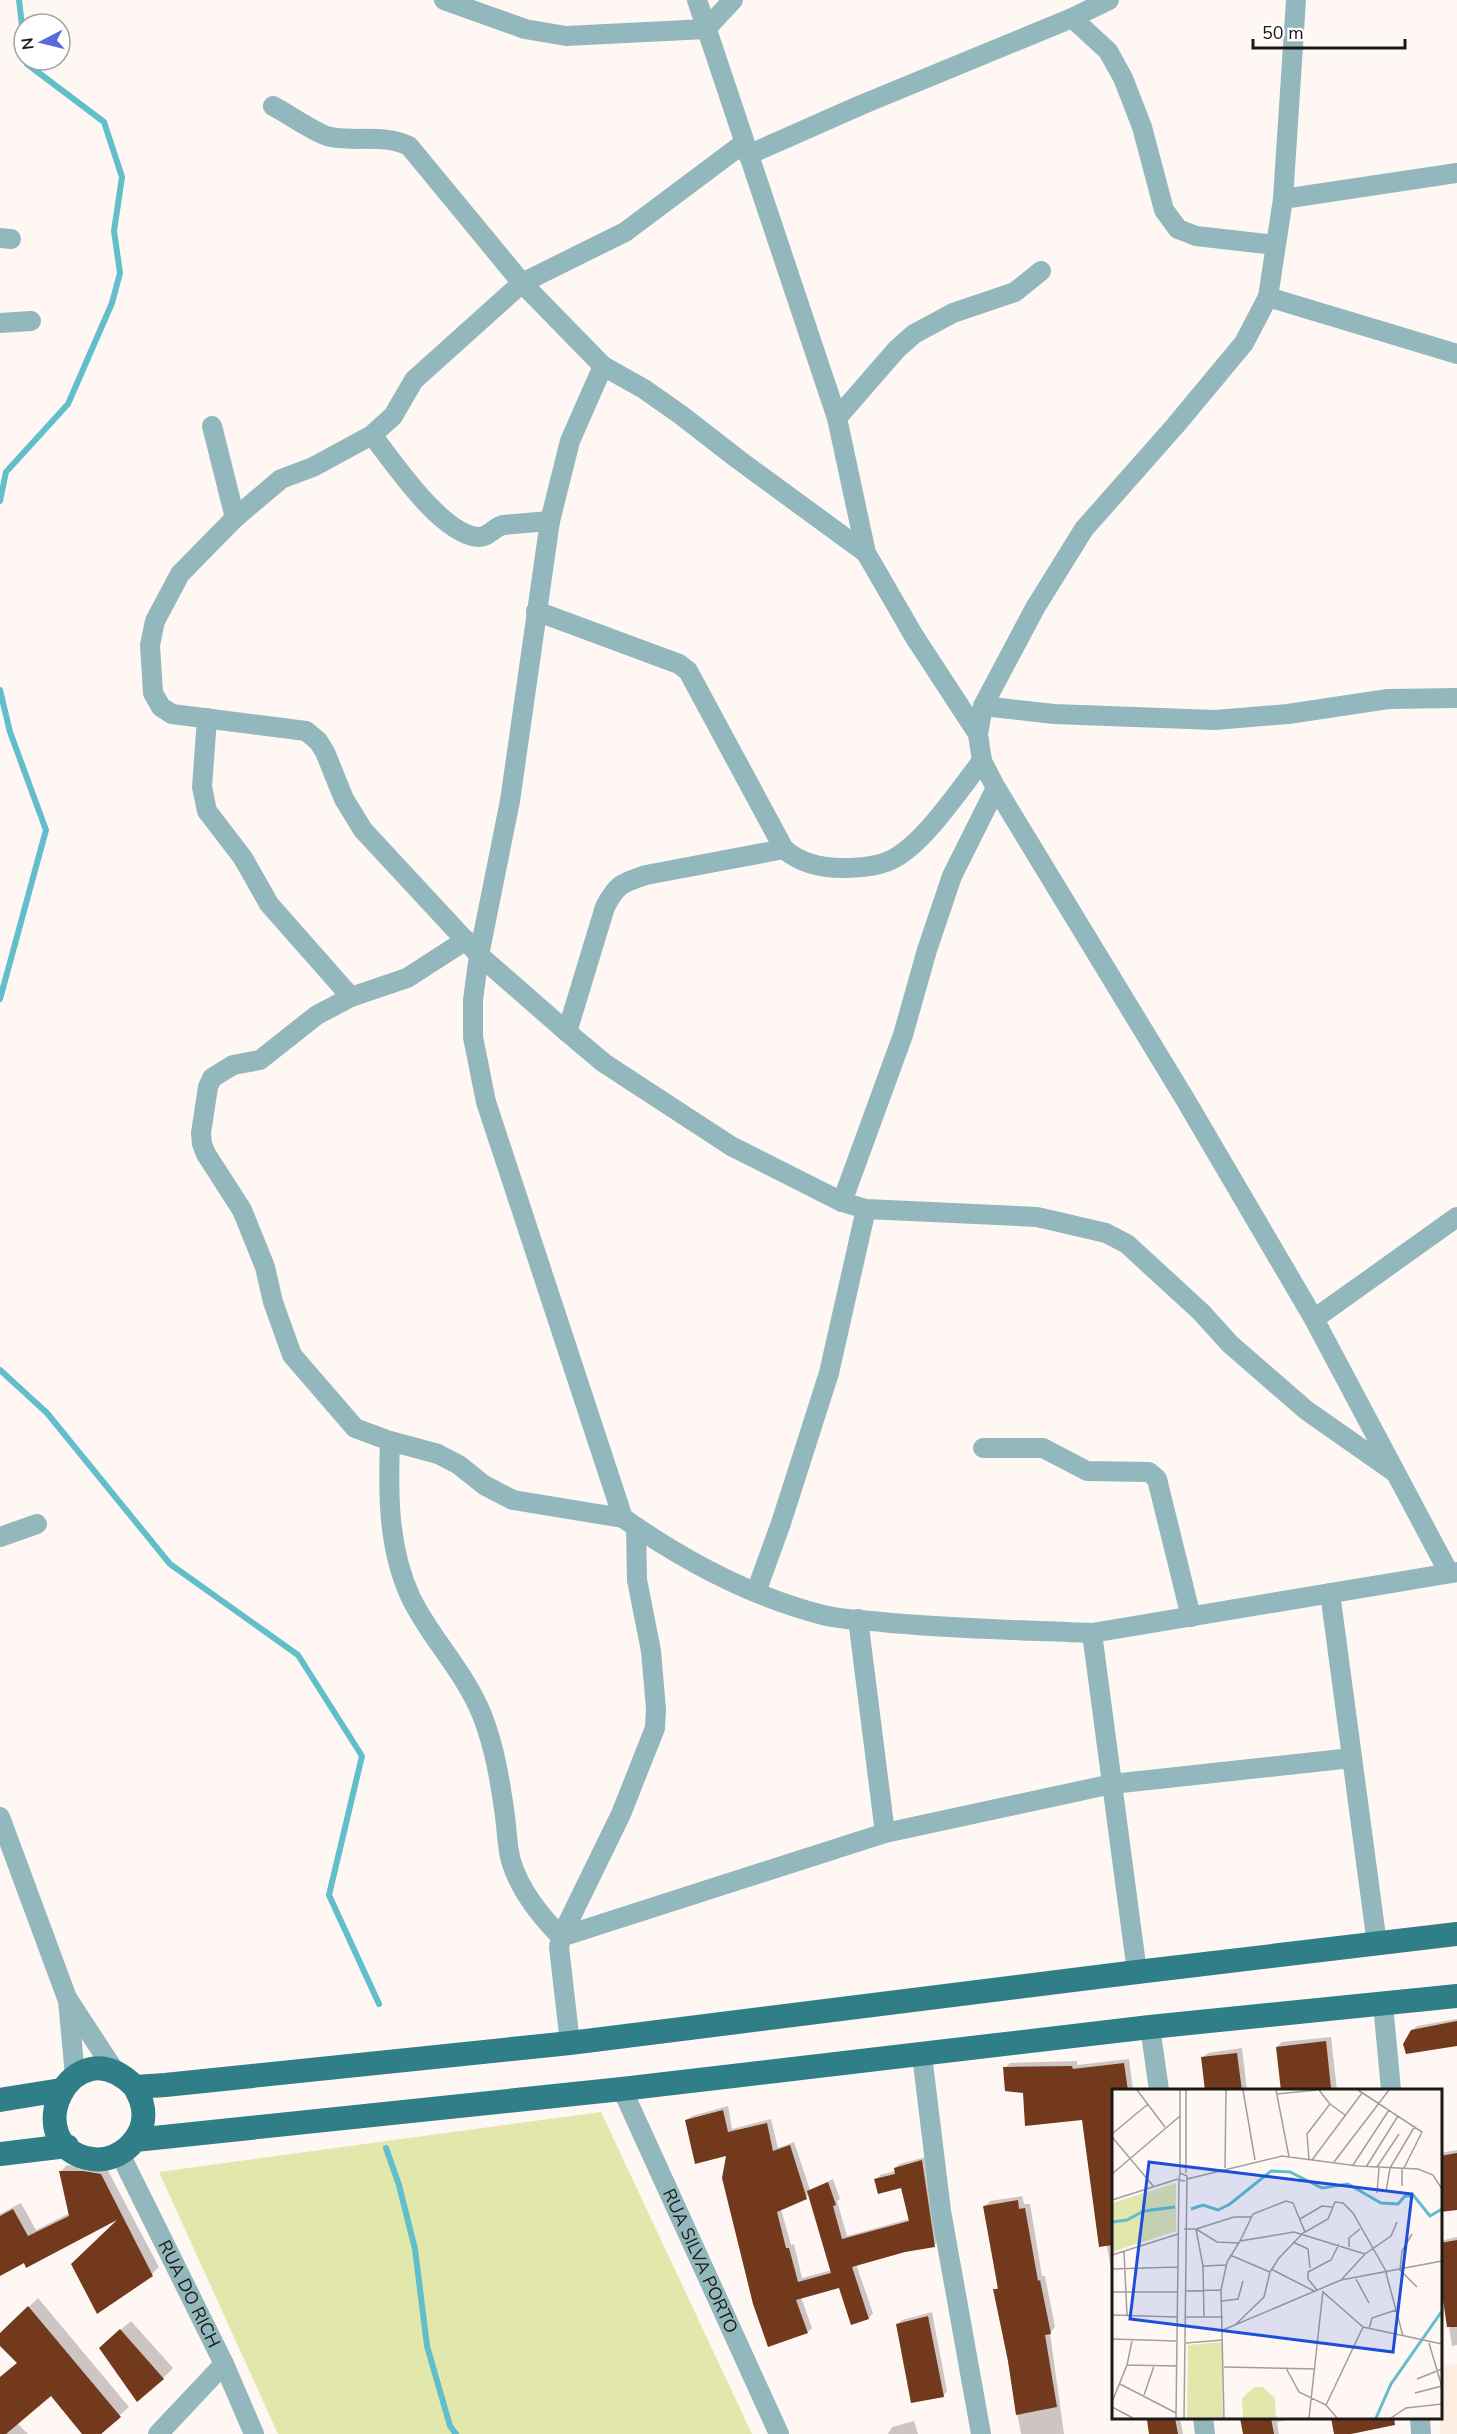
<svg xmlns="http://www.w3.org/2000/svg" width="1457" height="2434" font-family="'Nunito Sans',sans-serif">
<rect width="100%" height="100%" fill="#fff7f4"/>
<path fill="#fdece0" d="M1457,2364V2434H1440L1441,2366Z"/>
<path fill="#e2e7ab" d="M601,2112L752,2434H278L159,2172Z"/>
<path fill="#0003" fill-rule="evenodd" d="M1457,2019V2044L1412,2031L1417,2026Z
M1331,2037L1337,2090H1282L1277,2047L1282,2042Z
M1242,2048L1247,2090H1206L1202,2058L1208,2053Z
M1129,2059L1133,2090H1114V2285L1083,2118L1024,2091L1005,2068L1010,2063L1077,2061V2065Z
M728,2106L732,2129L771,2119L778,2148L794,2142L810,2190L833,2179L840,2199L837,2201L847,2236L909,2219L903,2186L876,2180L880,2175L896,2171L895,2168L900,2164L926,2157L939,2241L934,2245L856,2264L873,2313L869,2318L852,2323L840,2287L801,2297L812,2328L808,2332L728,2154L687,2120L692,2116ZM810,2194L832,2270L802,2278L794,2244L791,2245L781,2209Z
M1457,2150V2208L1440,2211V2153Z
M67,2165L106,2167L159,2267L152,2274L73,2264L122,2215L27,2266L24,2261L0,2274V2214L21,2203L36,2230L70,2213L60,2172Z
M1022,2196L1024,2204H1030L1042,2276H1045L1055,2327L1050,2333L1064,2434H1021L995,2290L999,2286L985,2207L990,2201Z
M1457,2237V2345L1452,2346L1440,2272V2241Z
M38,2298L129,2407L99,2434H84L52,2394L17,2423L28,2434H0V2377L18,2362L0,2343V2335Z
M932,2312L947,2391L943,2396L898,2324L902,2320Z
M131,2321L173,2368L163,2378L111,2338Z
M1148,2418H1180L1183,2434H1150Z
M1242,2418H1297L1277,2422L1279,2434H1244Z
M1333,2418H1395V2420L1391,2425L1336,2434Z
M914,2421L918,2434H888L892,2427Z"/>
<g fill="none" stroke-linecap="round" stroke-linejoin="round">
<path stroke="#61beca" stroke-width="6" d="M19,0L24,43
M0,501L6,472L68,404L112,303L120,273L114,231L122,177L104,122L27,64L26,60
M0,690L10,732L46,830L0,999
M0,1370L47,1413L170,1564L298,1655L362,1756L329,1895L379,2004
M386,2148L399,2185L415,2249L427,2346L450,2426L456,2434"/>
</g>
<path fill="#72391d" d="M1457,2021V2046L1406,2054L1403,2044L1411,2030Z
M1326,2041L1331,2088L1281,2091L1276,2047Z
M1237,2053L1242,2091H1205L1201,2057Z
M1124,2063L1128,2091H1113V2245L1099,2247L1082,2120L1025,2126L1023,2093L1005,2091L1003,2067L1072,2066L1073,2069Z
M723,2110L728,2132L767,2123L773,2151L790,2145L807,2199L777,2212L786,2248H789L798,2282L831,2273L807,2191L828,2182L836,2205L833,2206L842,2239L909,2221L901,2188L878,2194L874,2179L895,2174L894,2168L922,2160L935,2247L905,2252L852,2267L869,2319L851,2325L839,2288L796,2300L808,2333L768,2347L753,2304L722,2178L726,2156L695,2164L685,2120Z
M1457,2153V2210L1440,2212V2156Z
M59,2171H83L101,2174L153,2276L97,2314L71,2264L117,2220L26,2268L24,2263L0,2276V2216L13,2209L28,2236L69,2216Z
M1018,2200L1019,2209L1025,2208L1038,2281L1040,2280L1051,2334L1045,2335L1057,2407L1016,2415L1008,2361L993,2289H998L983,2206Z
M1457,2240V2327H1447L1440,2280V2243Z
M28,2306L121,2417L101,2434H82L51,2396L6,2434H0V2377L17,2363L0,2346V2333Z
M928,2316L944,2397L911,2403L896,2324Z
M120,2329L164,2379L137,2402L99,2348Z
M1162,2418H1175L1178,2434H1149L1147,2420Z
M1240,2418H1271L1274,2434H1243Z
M1331,2418H1394L1395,2425L1351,2434H1334Z"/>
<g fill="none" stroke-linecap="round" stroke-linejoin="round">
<g stroke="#92b7bc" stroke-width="20">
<path d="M444,0L525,29L566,36L706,29L733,0"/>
<path d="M697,0L837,418L866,553L914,636L978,734"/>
<path d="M1296,0L1283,199L1268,297L1244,343L1175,426L1084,529L1035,608L983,706L978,734L982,761L996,788L1185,1099L1314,1319L1449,1573"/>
<path d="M1072,18L1108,51L1123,78L1142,127L1164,210L1178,229L1196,236L1275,245"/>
<path d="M273,106C287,113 318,135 331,137C357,142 384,134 409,146L522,283L603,366L644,389L681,415L739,460L866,553"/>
<path d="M744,143L625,232L522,283L414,380L393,416L372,435L313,467L281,479L235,518L180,574L155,621L150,645L153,693L161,707L172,714L306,731L318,741L325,752L344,799L363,830L479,955L567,1032L604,1063L731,1146L842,1202L866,1209L1037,1217L1106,1233L1127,1244L1201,1312L1230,1344L1306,1410L1393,1471"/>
<path d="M748,155L861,105L1072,18L1109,0"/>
<path d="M1283,199L1457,173"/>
<path d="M0,238L11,239"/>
<path d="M1268,297L1457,354"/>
<path d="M0,323L31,321"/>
<path d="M603,366L570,441L550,521L510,801L479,955L473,1000V1037L486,1102L623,1518C683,1560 752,1597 823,1615C842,1620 863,1620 882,1622C951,1629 1022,1630 1092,1633"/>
<path d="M837,418L897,349L914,334L953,313L1015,292L1041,271"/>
<path d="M212,426L235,518"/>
<path d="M372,435C394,463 441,534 478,537C488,538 494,527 503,525L550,521"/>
<path d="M536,611L679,664L688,671L784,849C800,863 822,868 843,868C859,868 878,867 893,859C925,842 959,790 982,761"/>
<path d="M983,706L1054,714L1215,720L1288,714L1388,699L1457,698"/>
<path d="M207,718L202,787L207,811L243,858L269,904L351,997"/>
<path d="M466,940L407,978L351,997L317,1015L260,1060L233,1065L212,1078L208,1087L201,1133L202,1144L206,1154L242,1210L265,1267L273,1302L292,1355L355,1428L390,1441L438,1454L459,1465L484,1485L513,1500L623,1518"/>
<path d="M567,1032L605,907C617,884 622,883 646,875L784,849"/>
<path d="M842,1202L903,1035L927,950L952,876L996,788"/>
<path d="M1314,1319L1457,1217"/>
<path d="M390,1441C388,1494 388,1549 411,1598C431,1639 465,1672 482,1715C495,1748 500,1781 505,1816C507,1831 507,1847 511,1861C520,1891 540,1915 561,1937L621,1814L655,1728L656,1709L651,1651L637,1580L636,1527"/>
<path d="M983,1448H1043L1087,1471L1149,1472L1157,1479L1191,1617"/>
<path d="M0,1537L37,1524"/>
<path d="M756,1592L781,1523L829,1373L866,1209"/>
<path d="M1330,1593L1377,1944"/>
<path d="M858,1619L885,1833"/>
<path d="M0,1817L67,1998L116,2073"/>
<path d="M1137,1972L1092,1633L1457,1572"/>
<path d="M68,2000L75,2076"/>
<path d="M1383,2004L1391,2090"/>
<path d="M1150,2027L1159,2090"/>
<path d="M570,2043L559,1947L561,1937L885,1833L1112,1784L1352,1758"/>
<path d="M922,2055L941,2211L981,2434"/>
<path id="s1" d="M622,2089L779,2434"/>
<path id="s2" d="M120,2154L224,2364L254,2434"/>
<path d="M1203,2418L1205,2434"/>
<path d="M1420,2418L1421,2434"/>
<path d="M158,2434L224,2364"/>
</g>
<path stroke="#307e88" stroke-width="24" d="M135,2087C137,2092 141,2098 142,2104C150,2134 122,2163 92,2159C15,2147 71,2022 135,2087L165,2085L570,2043L1137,1972L1457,1934
M0,2100L61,2090
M135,2140L622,2089L1150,2027L1457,1996
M0,2154L67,2146"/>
</g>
<g text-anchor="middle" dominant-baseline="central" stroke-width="6" stroke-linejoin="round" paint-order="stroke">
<g font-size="18" fill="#1c1816" stroke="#fff">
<text stroke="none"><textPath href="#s1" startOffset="189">RUA SILVA PORTO</textPath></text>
<text stroke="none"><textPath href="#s2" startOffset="156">RUA DO RICH</textPath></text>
</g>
</g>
<g transform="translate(1112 2089)">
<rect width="330" height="330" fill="#fff7f4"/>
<path d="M64,94V142L0,163V114ZM110,253L111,329H75L76,256ZM142,298H151L163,309L164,329H131L130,309Z" fill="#e2e7ab"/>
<path fill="none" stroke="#61beca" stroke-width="3" d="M79,120L91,116L106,121L118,115L159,82L178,83L210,99L236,95L269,114L286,115L293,107H302L318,127L330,120M0,133L15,131L32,122L63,118M264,329L279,295L330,222"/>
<path fill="none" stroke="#a49e9b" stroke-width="1.5" d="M25,1L53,38M74,1V84M131,1L143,71M164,1L177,68M246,1L310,43L292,79M165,5L205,1M218,15L233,26M0,45L36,15M0,48L42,98M197,70L195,45L218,15L207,1M200,71L250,4M222,73L277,1M241,76L277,21M254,78L286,27M265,78L287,45M113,79L114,1M290,79V97M68,84V1M0,85L68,27M75,90L170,67L246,77L306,80L321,86L330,100M274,103L278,79L303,37M265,104L267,79M0,111L66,90M188,130L210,117L220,118M72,140H84L91,177L92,228M300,145L290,162L288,181L305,198M128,152L141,125L174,112L181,114L193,143M181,153L196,160L198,179M127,154L105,153L84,140L122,128H139M237,158V149L248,140M12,162L15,226M0,166L66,145M118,166L158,183M91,177L114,176M0,180L66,178M159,180L202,202M274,184L291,247M230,190L253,165L279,147L285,133M244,190L257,214M109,201L115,173L128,152L182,143L253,165M205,201L196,190V183L219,171L227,155M74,202L109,201L112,329M210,202L251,238L330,255M0,203H66M110,212L126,210L131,192M0,226L65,228M73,228H111M123,236L152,208L158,183L167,169L191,144L216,130L223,113L231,114L241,124L275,184M257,240L260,229L284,221M111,241L229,191L330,172M0,250L64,252M74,254L111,251M317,254L330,298M15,276L65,277M112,278L203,280M174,279L187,303L214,316L225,329M305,290L330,280M8,295L64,324M303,304L330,297M32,306L42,277M0,313L15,276L20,252M214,316L251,238M0,318L21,329M64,329L67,91M72,329L75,87L68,84L67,91L73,92M197,329L211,202M279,329L294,319L330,315"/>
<path fill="#1d4ed8" fill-opacity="0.15" stroke="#1d4ed8" stroke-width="3" d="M37,73L300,105L281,263L18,230Z"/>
<rect width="330" height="330" fill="none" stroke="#1c1816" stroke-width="3"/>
</g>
<g transform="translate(42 42) rotate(263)"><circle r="28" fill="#ffffff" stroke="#a4a3a2" stroke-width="1.5"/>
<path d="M0-4.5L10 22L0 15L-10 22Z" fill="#5a6be2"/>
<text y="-9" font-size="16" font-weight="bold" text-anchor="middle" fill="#1c1816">N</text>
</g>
<path d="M1253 39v9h152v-9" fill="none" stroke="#1c1816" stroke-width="3"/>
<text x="1262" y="39" font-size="18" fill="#1c1816" stroke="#ffffff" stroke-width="4.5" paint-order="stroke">50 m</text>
</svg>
